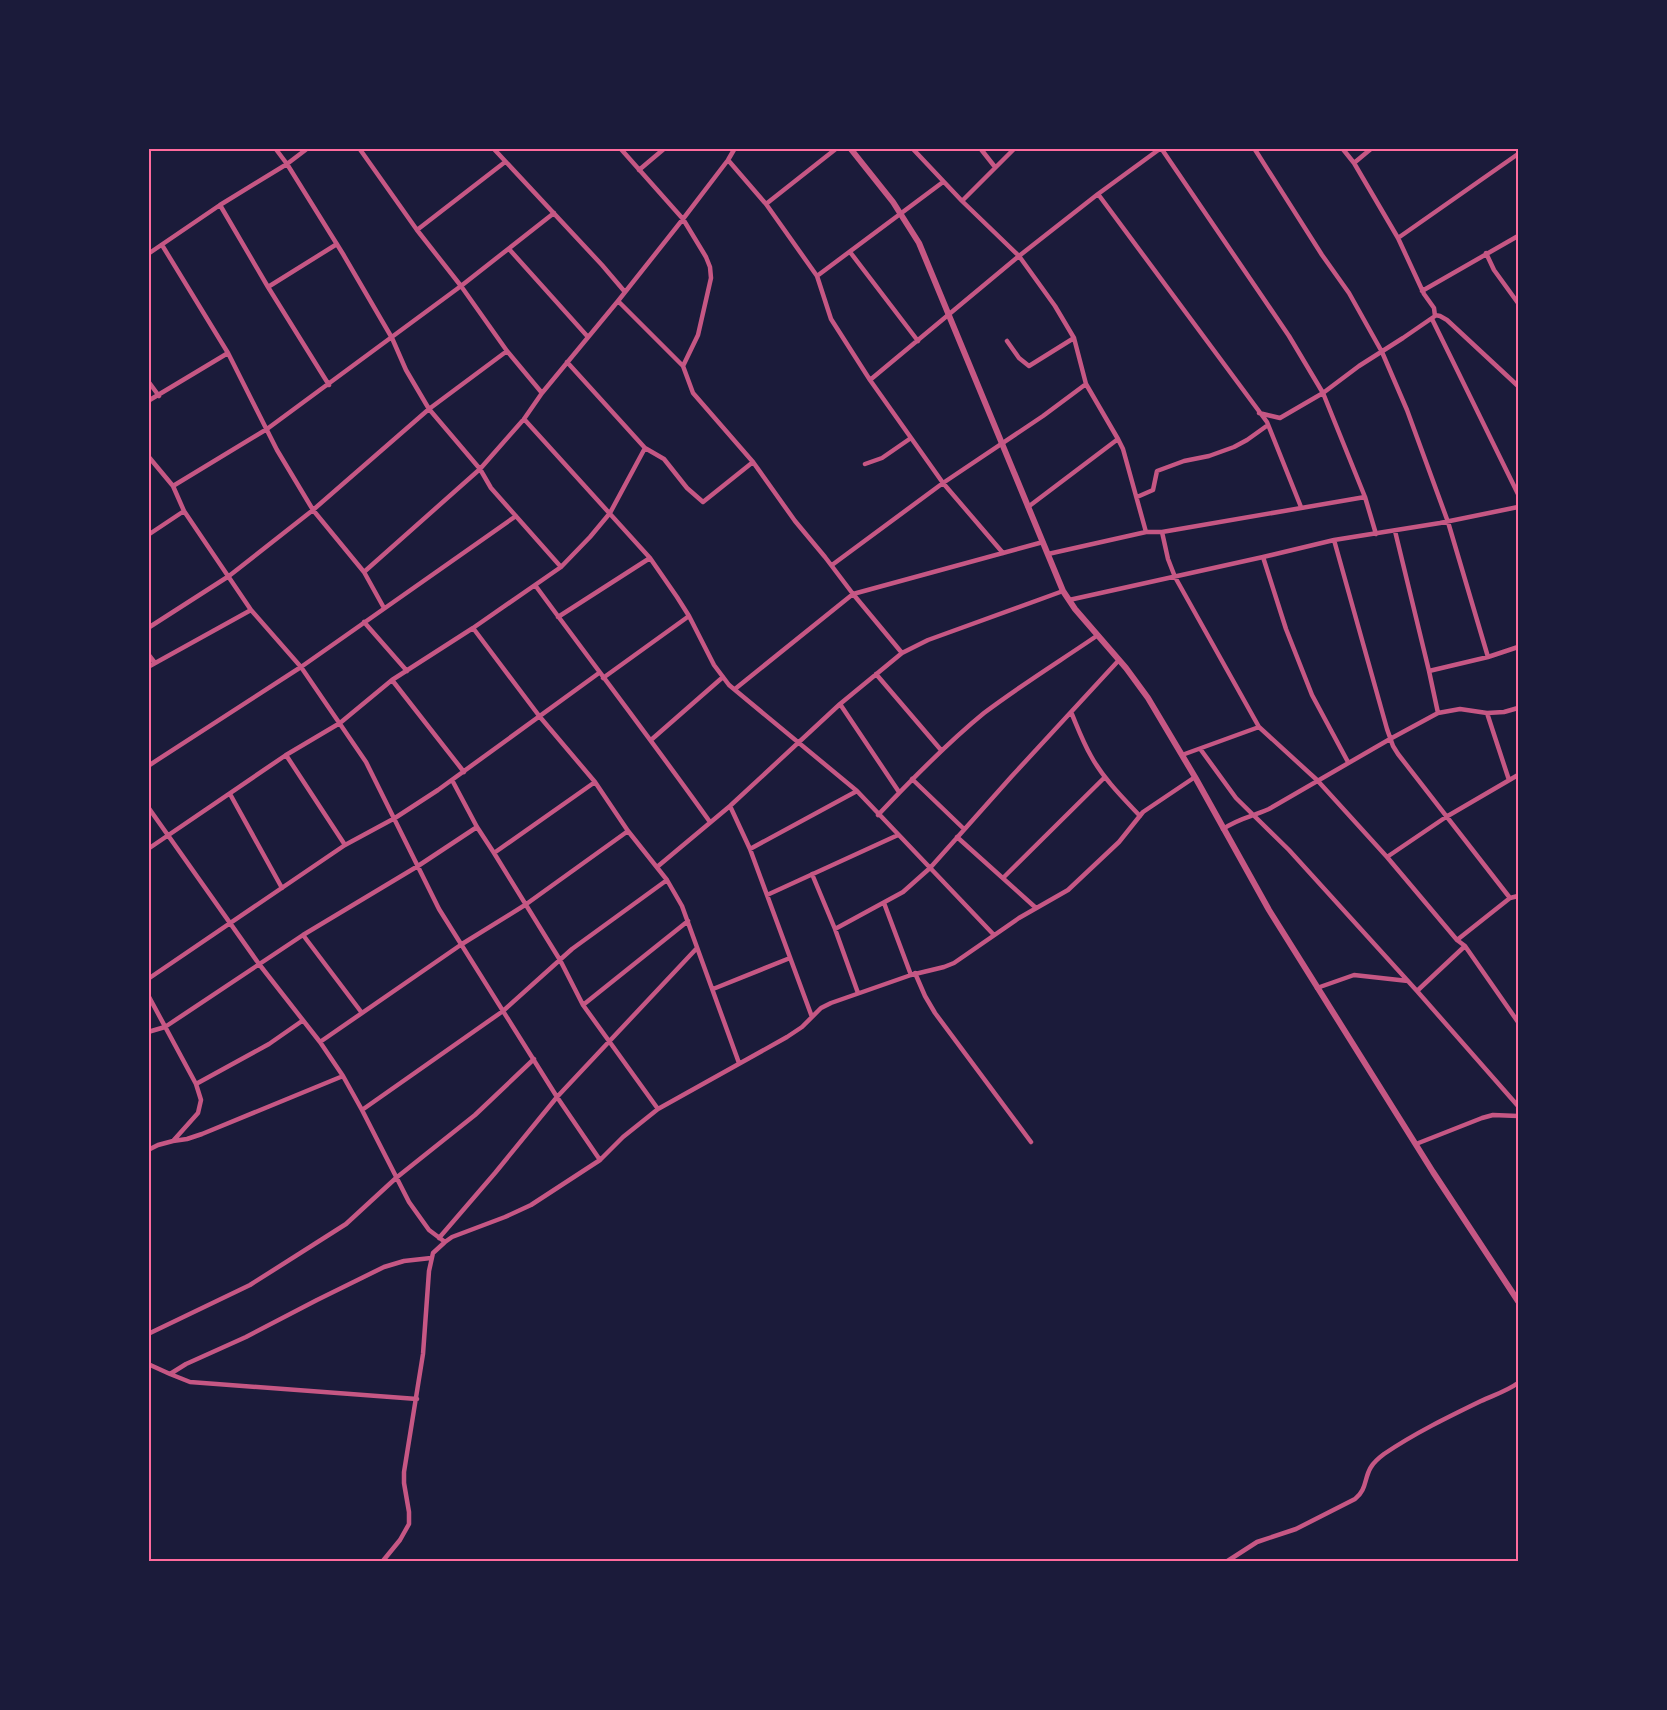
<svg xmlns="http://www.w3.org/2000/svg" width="1667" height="1710" font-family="Figtree,sans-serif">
<rect width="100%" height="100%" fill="#1b1b3a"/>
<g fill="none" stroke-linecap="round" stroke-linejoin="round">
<path stroke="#c65784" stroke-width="4.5" d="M275,148L287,164L343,254L392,338L406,370L429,409L480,469L491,488L561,567
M359,148L417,230L461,286L507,351L542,393
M493,148L602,265L625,292
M620,148L683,219L706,257L710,267L711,278L698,335L683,366
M912,148L962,201L1019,256L1055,306L1074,338L1086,384L1118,439L1123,449L1146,532
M980,148L995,167
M1254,148L1322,255L1349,293L1382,352L1407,410L1448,522L1488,657
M728,160L766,204L817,276L831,319L870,380L943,483L1003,553
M1354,163L1372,148
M639,170L665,148
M1098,194L1267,422L1301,507
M962,201L1015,148
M766,204L837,148
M220,205L268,287L329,385
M417,230L505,162
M1398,238L1518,154
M162,245L228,353L277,450L313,510L364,572L384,608
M509,249L588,337
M850,252L918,341
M1486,253L1494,270L1518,303
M148,254L220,205L287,164L308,148
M817,276L943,182
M268,287L337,244
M1422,291L1518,236
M618,301L683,366L693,393L753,462L795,521L825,557L853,594L902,653
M1435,315L1440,316L1447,320L1518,386
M1432,319L1518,494
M1007,341L1019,358L1029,366L1074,338
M567,362L645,448L664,459L687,488L703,502L753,462
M870,380L1019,256L1098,194L1161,148L1289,336L1323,393L1365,497L1376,534
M148,381L159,396
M148,401L228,353
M1259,413L1280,418L1323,393L1359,366L1403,338L1435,316L1434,308L1424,294L1398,238L1354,163L1342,148
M524,419L650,558L677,597L689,616L714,665L729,685L857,791L994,935
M148,456L173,486L184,511L251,610L301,667L366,762L439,909L557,1097L600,1160
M865,464L882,458L911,438
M173,486L267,429L461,286L554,213
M1137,497L1153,490L1157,471L1184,461L1209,456L1234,447L1247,440L1268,425
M1028,507L1118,439
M1395,531L1429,671L1438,713
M1162,532L1168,559L1175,577L1259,727L1317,780L1387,857L1457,940L1465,946L1518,1022
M148,535L184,511
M1334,540L1387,729L1393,746L1398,754L1510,898
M1048,554L1146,532H1162L1365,497
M1263,557L1286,629L1312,695L1348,762
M832,565L943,483L1043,416L1086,384
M364,572L480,469L524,419L542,393L618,301L683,219L728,160L735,148
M535,585C593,664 653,742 710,822
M1069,600L1263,557L1334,540L1440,523L1518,507
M558,617L650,558
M364,622L407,671
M148,628L229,576L313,510L429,409L507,351
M473,628L540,717L595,782L628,831L667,880L682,906L739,1063
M148,654L155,663
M148,667L251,610
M1429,671L1488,657L1518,647
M876,674L941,750
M603,678L689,616
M392,680L464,772
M735,689L853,594L1043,542
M840,704L899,792
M1071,712C1077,726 1083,742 1091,756C1103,778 1122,797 1140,816
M1487,713L1509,780
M651,740L723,677
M1201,750L1236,798L1289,850L1417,991L1518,1106
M286,755L345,845
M1182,755L1259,727
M148,766L301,667L516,516
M912,779L964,829
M452,780L477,827L494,853L560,960L583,1005L658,1109
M230,794L282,888
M730,806L750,849L812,1017
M148,807L259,964L320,1042L343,1076L362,1110L409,1202L429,1230L445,1242
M878,815C912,779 946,744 984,713C1021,685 1060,661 1098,635
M1223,829C1239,818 1251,817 1269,809L1390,739L1438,713L1460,709L1487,713L1504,712L1518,708
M957,837L1036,908
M148,849L286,755L340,723L392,680L473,628L561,567L590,537L610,513L645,448
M750,849L857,791
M494,853L595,782
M1387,857L1446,817L1518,775
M657,867L730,806L840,704L902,653L928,640L1063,591
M812,874L835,929L858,993
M1003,878L1105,777
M767,895L898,835
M884,903L911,975
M835,929L903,892L930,868L1012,776L1119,660
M303,935L362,1013
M1457,940L1510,898L1518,896
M915,973L925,996L935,1013L1031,1142
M148,979L345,845L395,818L438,790L599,673
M1317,988L1354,975L1408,981
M713,989L790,958
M1417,991L1465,946
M148,995L196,1084
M583,1005L688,921
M148,1032L165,1027L303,935L418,866L477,827
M320,1042L462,944L525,905L628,831
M362,1110L503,1011L572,949L667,880
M173,1141L187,1139L202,1134L343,1076
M1416,1144L1482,1118L1493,1115L1518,1116
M148,1150L158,1145L173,1141L198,1113L201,1100L196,1084L269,1044L302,1021
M439,1238L495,1173L557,1097L697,948
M148,1334L250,1285L346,1224L396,1178L475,1115L534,1059
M148,1364L170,1374L186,1364L246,1337L317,1300L384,1267L404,1261L431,1258
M170,1374L190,1382L417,1399
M382,1562L400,1540L409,1524V1512L404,1483V1472L423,1354L429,1271L433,1253L445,1242L452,1237L505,1217L531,1205L600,1160L623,1137L658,1109L787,1037L802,1027L821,1008L831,1003L911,975L944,967L954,963L1019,918L1068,890L1119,842L1143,812L1195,777
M1226,1562L1257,1542L1296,1529L1355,1499C1367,1490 1364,1478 1371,1467C1374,1462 1380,1457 1384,1454C1415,1433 1448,1417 1481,1401C1494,1395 1507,1391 1518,1383"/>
<path stroke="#c65784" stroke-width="6" d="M850,148L893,202L919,243L1063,591L1075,609L1126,668L1148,698L1195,777L1269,910L1433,1172L1518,1301"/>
</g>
<rect width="1667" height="1710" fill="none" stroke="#1b1b3a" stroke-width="300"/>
<rect x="150" y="150" width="1367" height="1410" fill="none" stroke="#ff6b9d" stroke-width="2"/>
</svg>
